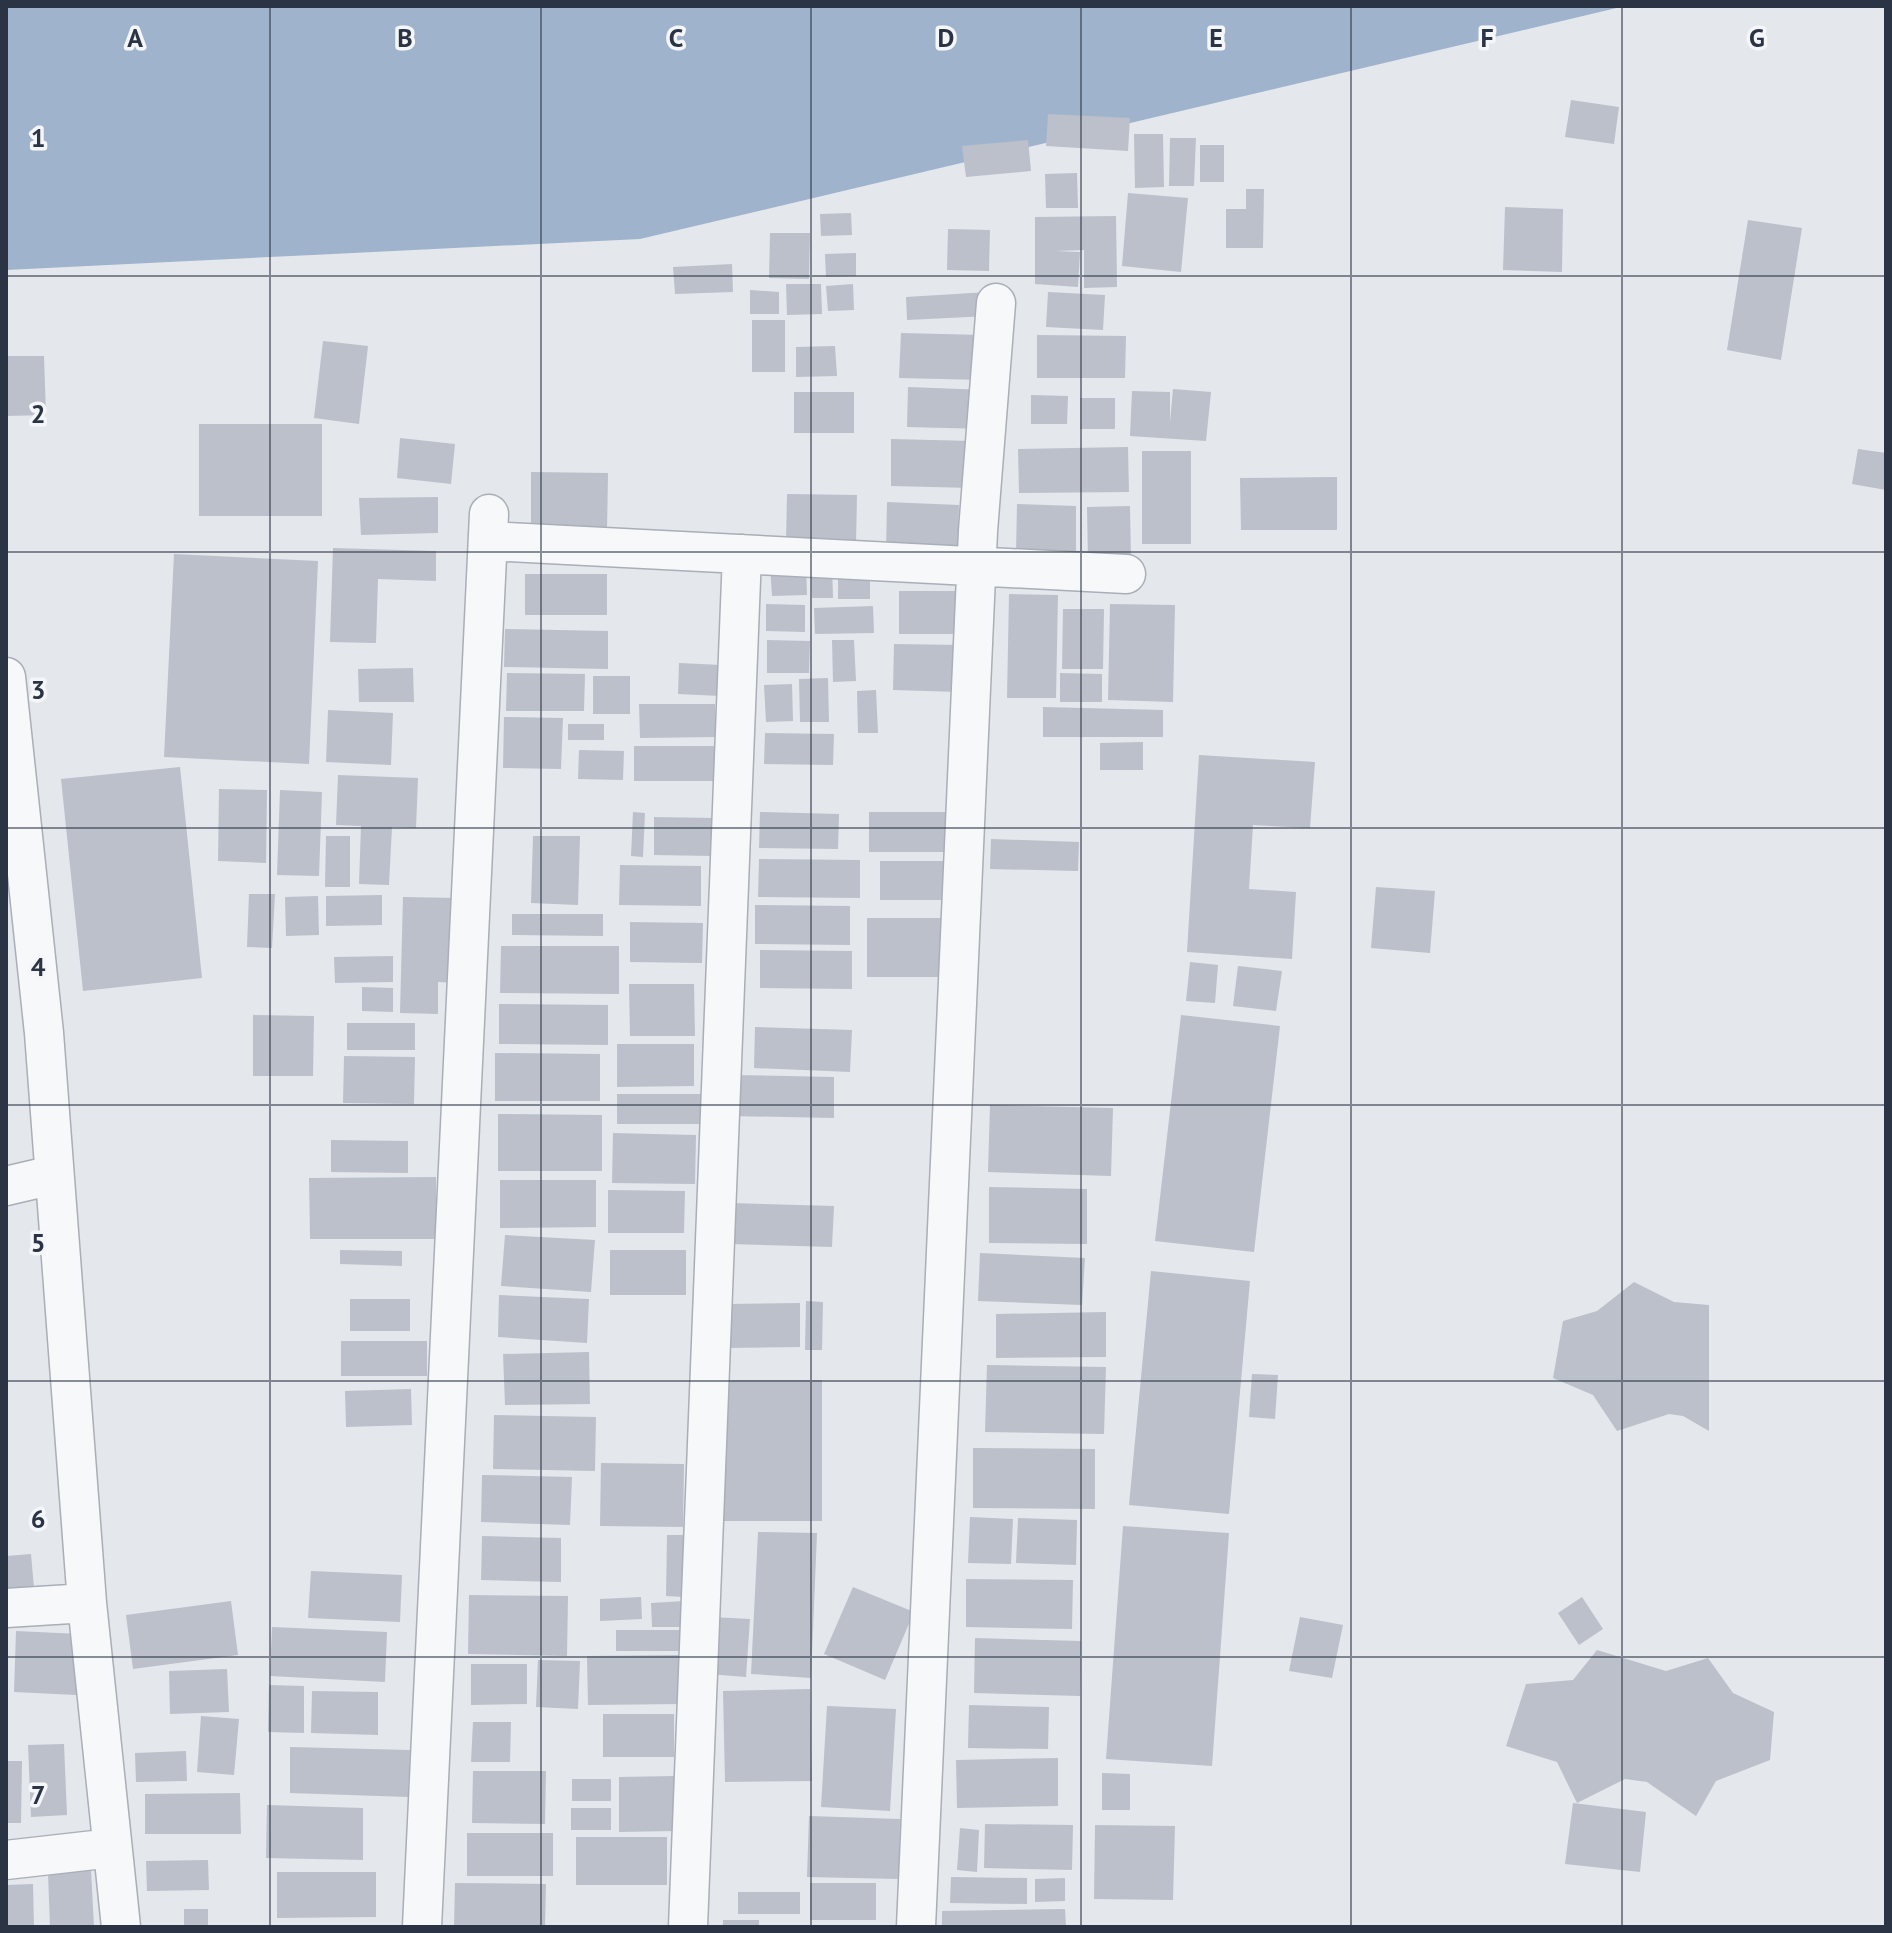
<svg xmlns="http://www.w3.org/2000/svg" width="1892" height="1933" font-family="'PT Sans',sans-serif">
<rect width="100%" height="100%" fill="#e4e7ec"/>
<path fill="#9fb4cc" d="M6,6H1625L640,239L6,270Z"/>
<path fill="#bbc0ca" d="M1571,100L1619,107L1614,144L1565,137Z
M1048,114L1130,118L1128,151L1046,146Z
M1134,134H1163L1164,187L1135,188Z
M1170,138H1196L1194,186H1169Z
M1028,140L1031,171L966,177L962,146Z
M1200,145H1224V182H1200Z
M1077,173L1078,208H1046L1045,174Z
M1246,189H1264L1263,248H1226V209H1246Z
M1128,193L1188,198L1181,272L1122,266Z
M1505,207L1563,209L1562,272L1503,270Z
M851,213L852,235L821,236L820,214Z
M1116,216L1117,287L1084,288V250L1055,251L1080,252L1078,287L1035,284V217Z
M1748,220L1802,228L1781,360L1727,350Z
M948,229L990,230L989,271L947,270Z
M770,233H810L809,279L769,278Z
M856,253V276L826,277L825,254Z
M732,264L733,292L675,294L673,267Z
M786,284H821L822,314L787,315Z
M853,284L854,310L828,311L826,286Z
M750,290L779,292V314H750Z
M988,292L989,316L907,320L906,297Z
M1048,292L1105,295L1103,330L1046,327Z
M752,320H785V372H752Z
M901,333L984,335L983,380L899,378Z
M1037,335L1126,336L1125,378H1037Z
M323,341L368,346L359,424L314,418Z
M835,346L837,376L796,377V347Z
M6,356H44L46,415L6,416Z
M908,387L986,390L985,429L907,427Z
M1173,389L1211,392L1206,441L1130,436L1132,391L1170,392V422Z
M794,392H854V433H794Z
M1031,395L1068,396L1067,424H1031Z
M1080,398H1115V429H1080Z
M199,424H322V516H199Z
M400,438L455,444L451,484L397,478Z
M891,439L973,441L972,488L891,486Z
M1128,447L1129,492L1019,493L1018,449Z
M1858,449L1886,453V490L1852,484Z
M1142,451H1191V544H1142Z
M531,472L608,473L607,531L531,530Z
M1337,477V530H1241L1240,478Z
M787,494L857,495L856,543L786,541Z
M438,497V533L361,535L359,498Z
M887,502L959,505L957,556L886,554Z
M1017,504L1076,506V555L1016,554Z
M1130,506L1131,561H1088L1087,507Z
M333,548L436,551V581L378,579L376,643L330,642Z
M174,554L318,561L309,764L164,757Z
M806,564L807,595L772,596L770,565Z
M811,564H832L833,598H812Z
M838,565H870V599H838Z
M525,574H607V615H525Z
M899,591H964V634H899Z
M1009,594L1058,595L1056,698H1007Z
M766,604L805,605V632L766,631Z
M1110,604L1175,605L1173,702L1108,700Z
M873,606L874,633L815,634L814,608Z
M1063,609H1104L1103,669H1062Z
M505,629L608,631V669L504,667Z
M767,640L810,641L809,673H767Z
M832,640H854L856,681L833,682Z
M894,644L961,645L960,692L893,690Z
M679,663L721,665L720,696L678,694Z
M413,668L414,702H359L358,669Z
M507,673L585,674L584,711H506Z
M1060,673L1102,674V702H1060Z
M593,676H630V714H593Z
M828,678L829,722H800L799,679Z
M792,684L793,721L766,722L764,685Z
M876,690L878,733H858L857,691Z
M639,704H715L716,737L640,738Z
M1043,707L1163,710V737H1043Z
M328,710L393,713L391,765L326,762Z
M504,717L563,718L561,769L503,768Z
M568,724H604V740H568Z
M765,733L834,734L833,765L764,764Z
M1143,742V770H1100V743Z
M634,746H716V781H634Z
M579,750L624,751L623,780L578,779Z
M1199,755L1315,762L1310,828L1253,825L1249,889L1296,892L1292,959L1187,952Z
M180,767L202,978L83,991L61,779Z
M338,775L418,778L416,828L392,827L389,885L359,884L361,826L336,825Z
M219,789L267,790L266,863L218,861Z
M280,790L322,792L319,876L277,875Z
M633,812L645,813L643,857L631,856Z
M760,812L839,814L838,849L759,848Z
M869,812H955V852H869Z
M654,817L714,818V856L654,855Z
M326,836H350V887H325Z
M533,836H580L578,905L531,903Z
M991,839L1079,842L1078,871L990,869Z
M759,859L860,860V898L758,897Z
M880,861H946V900H880Z
M620,865L701,866V906L619,905Z
M1376,887L1435,891L1430,953L1371,948Z
M249,894H275L272,948L247,947Z
M382,895V925L326,926V896Z
M318,896L319,935L286,936L285,897Z
M403,897L457,898L456,983L438,982V1014L400,1013Z
M755,905L850,906V945L755,944Z
M512,914H603V936L512,935Z
M867,918H951V977H867Z
M630,922L703,923L702,963L630,962Z
M501,946H619V994L500,993Z
M760,950L852,951V989L760,988Z
M393,956V982L335,983L334,957Z
M1190,962L1218,965L1215,1003L1186,1001Z
M1238,966L1282,971L1276,1011L1233,1006Z
M629,984H694L695,1036H630Z
M362,987L393,988V1012L362,1011Z
M499,1004L608,1005V1045L499,1044Z
M253,1015L314,1016L313,1076H253Z
M1181,1015L1280,1026L1254,1252L1155,1241Z
M347,1023H415V1050H347Z
M755,1027L852,1030L850,1072L754,1068Z
M617,1044H694V1086L617,1087Z
M495,1053L600,1054V1101H495Z
M344,1056L415,1057L414,1104L343,1103Z
M733,1075L834,1077V1118L732,1116Z
M617,1094H701V1124H617Z
M990,1105L1113,1108L1111,1176L988,1172Z
M498,1114L602,1115V1171H498Z
M613,1133L696,1135L695,1184L612,1183Z
M331,1140L408,1141V1173L331,1172Z
M436,1177V1239H310L309,1178Z
M500,1180H596V1227L500,1228Z
M989,1187L1087,1189V1244L989,1243Z
M608,1190L685,1191L684,1233H608Z
M732,1203L834,1206L832,1247L731,1244Z
M505,1235L595,1240L591,1292L501,1286Z
M340,1250L402,1251V1266L340,1264Z
M610,1250H686V1295H610Z
M980,1253L1085,1258L1082,1305L978,1301Z
M1151,1271L1250,1281L1229,1514L1129,1505Z
M1634,1282L1674,1302L1709,1305V1431L1683,1416L1669,1414L1617,1431L1593,1395L1553,1378L1563,1321L1597,1311Z
M499,1295L589,1299L587,1343L498,1337Z
M350,1299H410V1331H350Z
M806,1301L823,1302L822,1350H805Z
M800,1303V1347L730,1348L729,1304Z
M1106,1312V1357L996,1358V1314Z
M341,1341H427V1376H341Z
M589,1352L590,1404L505,1405L503,1354Z
M987,1365L1106,1367L1104,1434L985,1432Z
M1252,1374L1278,1375L1275,1419L1249,1417Z
M722,1380H822V1521H722Z
M411,1389L412,1425L346,1427L345,1391Z
M494,1415L596,1417L595,1471L493,1469Z
M973,1448L1095,1449V1509L973,1508Z
M601,1463L684,1464L683,1527L600,1526Z
M482,1475L572,1477L570,1525L481,1522Z
M970,1517L1013,1519L1011,1564L968,1563Z
M1018,1518L1077,1520L1076,1565L1016,1563Z
M1123,1526L1229,1533L1212,1766L1106,1759Z
M758,1532L817,1533L811,1678L751,1674Z
M667,1535H686L684,1597L666,1596Z
M482,1536L561,1538V1582L481,1580Z
M31,1554L34,1588L6,1591V1556Z
M311,1571L402,1575L400,1622L308,1618Z
M966,1579L1073,1580L1072,1629L966,1627Z
M853,1587L914,1612L885,1680L824,1654Z
M469,1595L568,1596L567,1656L468,1654Z
M641,1597L642,1619L600,1621V1599Z
M1582,1597L1603,1629L1579,1645L1558,1613Z
M231,1601L238,1655L133,1669L126,1615Z
M684,1601L685,1627H652L651,1603Z
M712,1617L750,1619L746,1677L708,1674Z
M1300,1617L1343,1625L1332,1678L1289,1671Z
M272,1627L387,1632L385,1682L270,1676Z
M616,1630H680L681,1651H616Z
M16,1631L79,1634L76,1695L14,1692Z
M975,1638L1081,1641L1080,1696L974,1693Z
M1597,1650L1666,1671L1708,1658L1733,1693L1774,1712L1770,1760L1716,1781L1696,1816L1647,1782L1625,1779L1577,1803L1557,1762L1506,1746L1526,1684L1573,1680Z
M680,1655L681,1704L588,1705L587,1656Z
M538,1660L580,1661L578,1709L536,1707Z
M471,1664H527V1704L471,1705Z
M227,1669L229,1712L170,1714L169,1671Z
M269,1685L304,1686V1733L268,1732Z
M810,1689L812,1781L725,1782L723,1691Z
M312,1691L378,1692V1735L311,1733Z
M969,1705L1049,1707L1048,1749L968,1748Z
M827,1706L896,1709L890,1811L821,1807Z
M603,1714H674V1757H603Z
M201,1716L239,1719L234,1775L197,1772Z
M473,1722H511L510,1762H471Z
M64,1744L67,1815L31,1817L28,1745Z
M290,1747L410,1750L408,1797L290,1793Z
M186,1751L187,1781L136,1782L135,1753Z
M1058,1758V1806L957,1808L956,1760Z
M6,1761H22L21,1823H6Z
M473,1771H546L545,1824L472,1823Z
M1102,1773L1130,1774V1810H1102Z
M674,1776L675,1831L619,1832V1777Z
M572,1779H611V1801H572Z
M240,1793L241,1834H145V1794Z
M1573,1803L1646,1812L1640,1872L1565,1864Z
M267,1805L363,1808V1860L266,1858Z
M571,1808H611V1830H571Z
M809,1816L900,1819L899,1879L807,1877Z
M985,1824L1073,1825L1072,1870L984,1868Z
M1095,1825L1175,1826L1173,1900L1094,1899Z
M960,1828L979,1830L977,1872L957,1870Z
M467,1833H553V1876H467Z
M576,1837H667V1885H576Z
M208,1860L209,1890L147,1891L146,1861Z
M91,1870L94,1927H50L48,1873Z
M277,1872H376V1917L277,1918Z
M951,1877L1027,1878V1904L950,1903Z
M1065,1878V1901L1035,1902V1879Z
M455,1883L546,1884L545,1927H454Z
M810,1883H876V1920H810Z
M33,1884L34,1927H6V1885Z
M738,1892H800V1914H738Z
M184,1909H208V1927H184Z
M1065,1909L1066,1927H942V1911Z
M723,1920H759V1927H723Z"/>
<g fill="none" stroke-linecap="round" stroke-linejoin="round">
<defs>
<path id="street" d="M488,541L1126,574
M6,677L44,1033L87,1603L121,1927
M6,1186L53,1175
M6,1608L87,1603
M6,1860L112,1848
M422,1927L489,514
M688,1927L742,554
M916,1927L978,531L996,303"/>
</defs>
<use href="#street" stroke="#a9aeb7" stroke-width="41"/>
<use href="#street" stroke="#f7f8fa" stroke-width="38"/>
</g>
<path fill="none" stroke="#2b3445" stroke-width="2" stroke-opacity="0.55" d="M270,6V1927M541,6V1927M811,6V1927M1081,6V1927M1351,6V1927M1622,6V1927M6,276H1886M6,552H1886M6,828H1886M6,1105H1886M6,1381H1886M6,1657H1886"/>
<g font-size="26" text-anchor="middle" font-weight="bold" fill="#2b3445" stroke="#f4f6f9" stroke-width="7" stroke-linejoin="round" paint-order="stroke">
<text x="135" y="47">A</text>
<text x="405" y="47">B</text>
<text x="676" y="47">C</text>
<text x="946" y="47">D</text>
<text x="1216" y="47">E</text>
<text x="1487" y="47">F</text>
<text x="1757" y="47">G</text>
<text x="38" y="147">1</text>
<text x="38" y="423">2</text>
<text x="38" y="699">3</text>
<text x="38" y="976">4</text>
<text x="38" y="1252">5</text>
<text x="38" y="1528">6</text>
<text x="38" y="1804">7</text>
</g>
<rect width="1892" height="1933" fill="none" stroke="#2b3445" stroke-width="16"/>
</svg>
